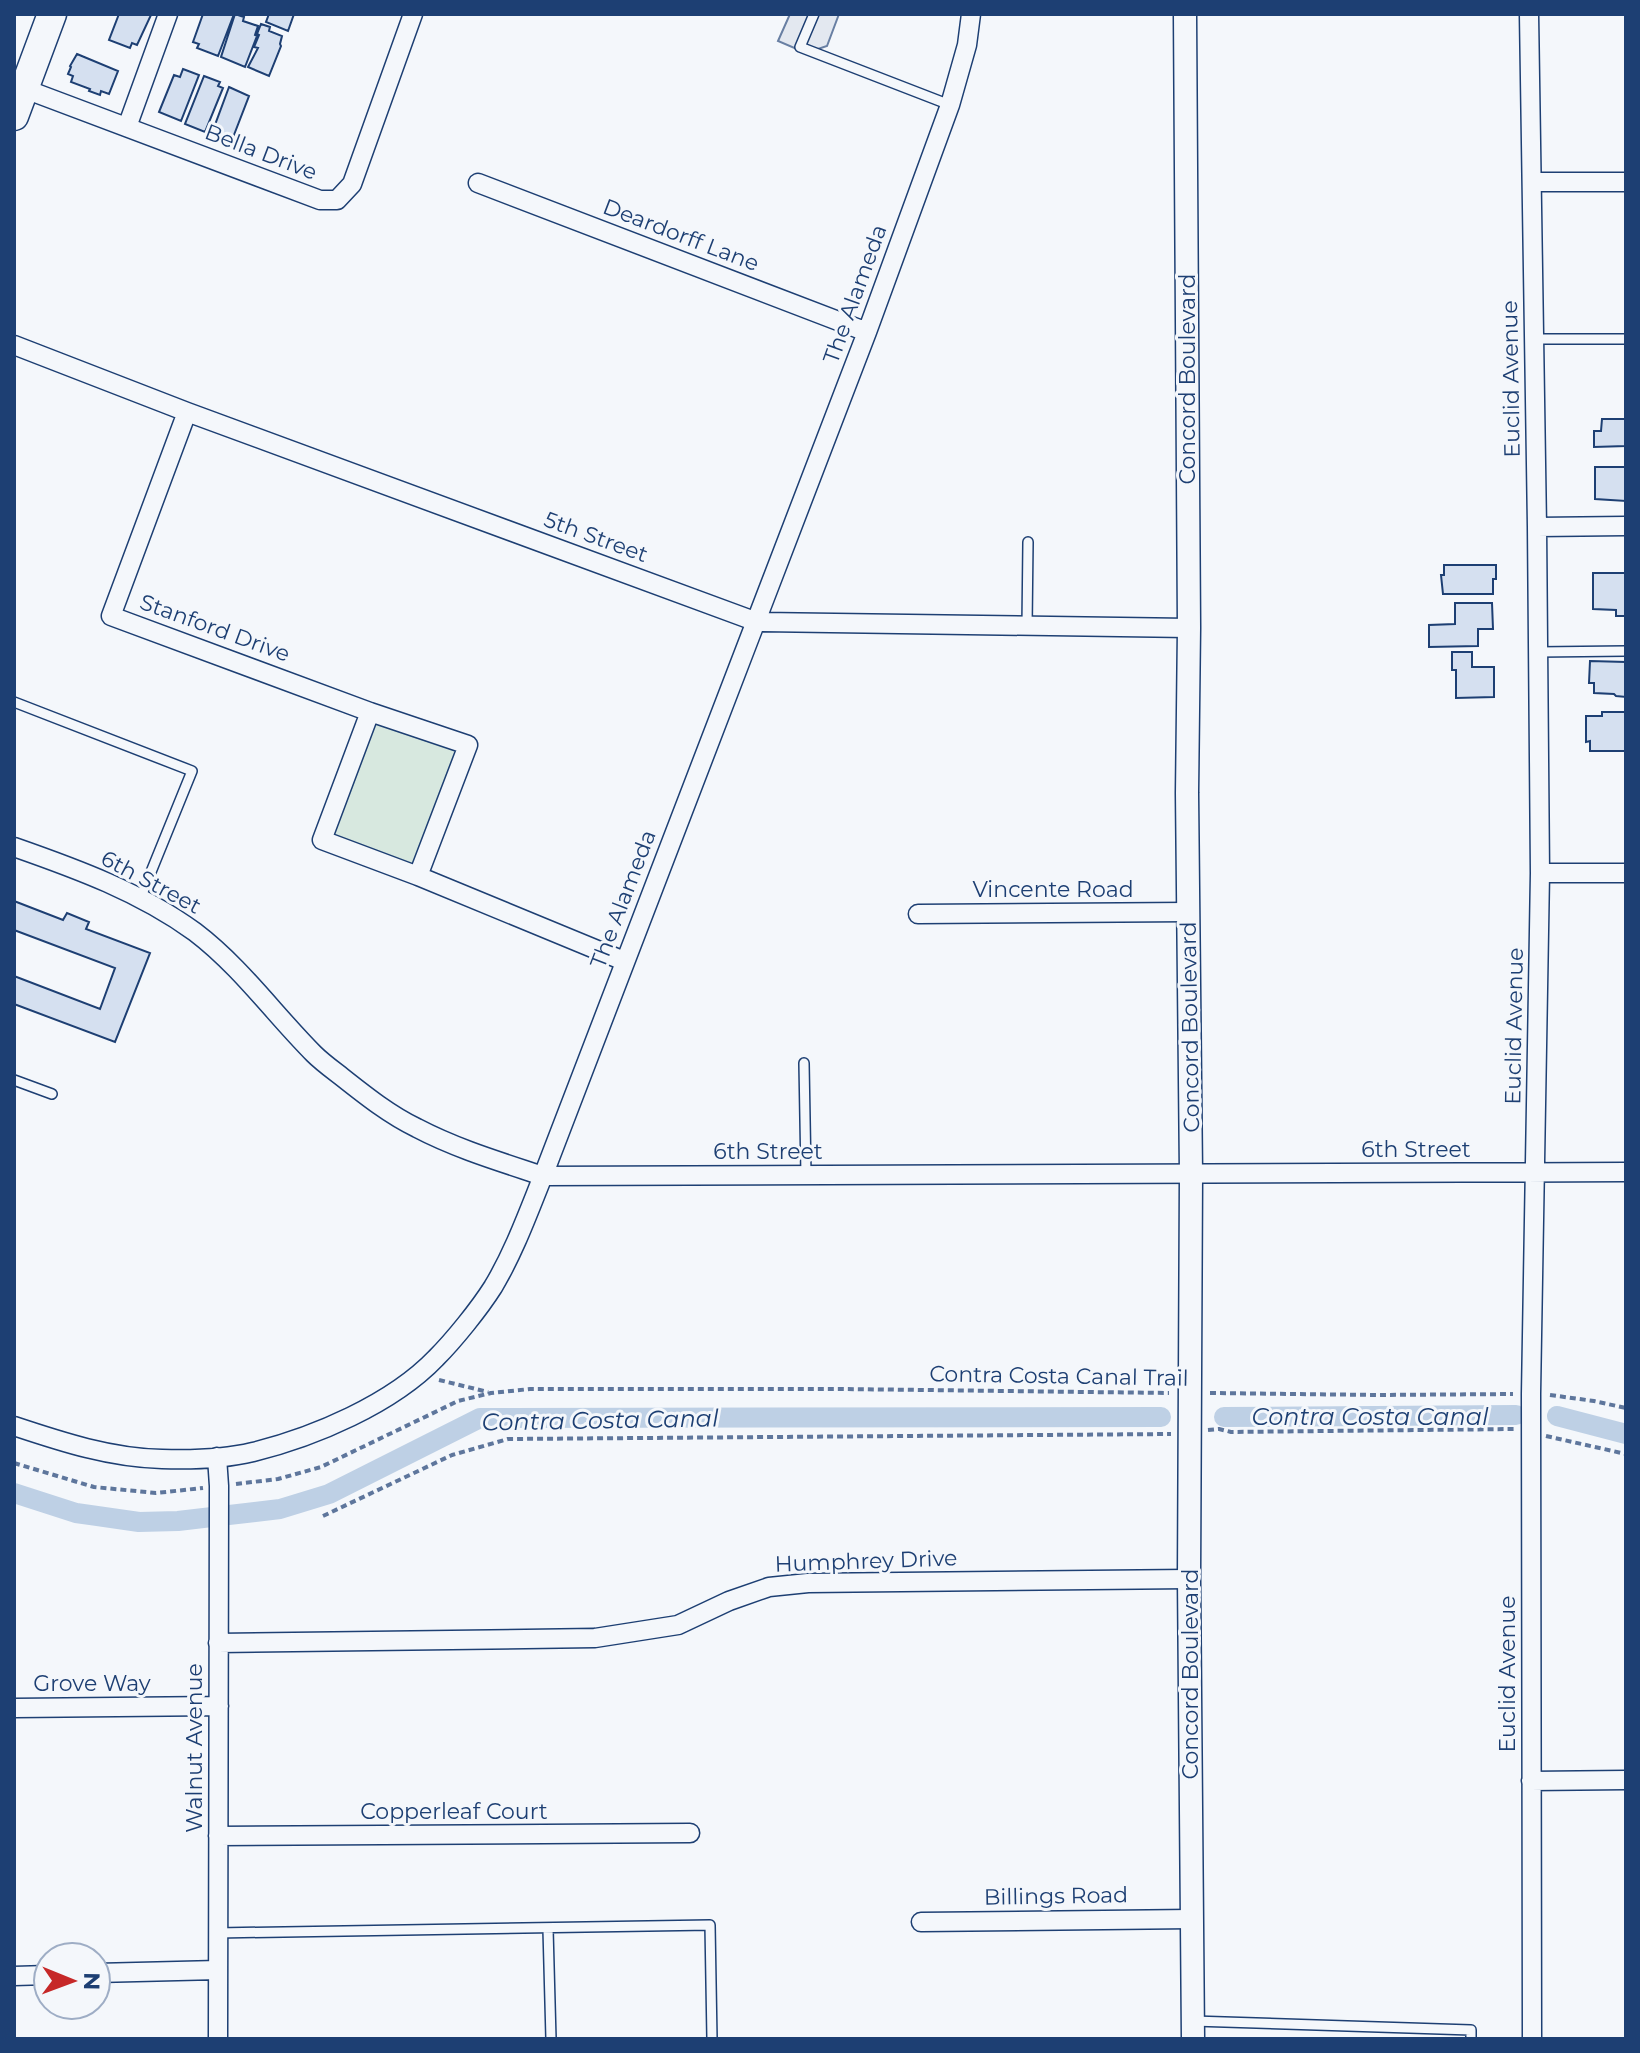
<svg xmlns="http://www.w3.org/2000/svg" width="1640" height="2053" font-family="Montserrat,sans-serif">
<rect width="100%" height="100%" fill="#f4f7fb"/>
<path fill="#d7e8df" stroke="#687fa3" stroke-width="2" d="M370,712L468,745L418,876L322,840Z"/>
<path fill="#e3e8f0" stroke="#687fa3" stroke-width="2" d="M790,14H839L827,46L806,53L778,41Z"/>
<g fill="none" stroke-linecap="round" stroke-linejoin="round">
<path stroke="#bed0e5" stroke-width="20" d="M1557,1416L1626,1434
M1224,1417L1516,1415
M14,1493L76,1513L139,1522L178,1521L280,1509L329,1494L480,1418L1161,1417"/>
</g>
<path fill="#d5e0f0" stroke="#1d3f73" stroke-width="2" d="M119,14L151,15L137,45L132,43L130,48L109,40Z
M203,14H234L218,56L197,48L199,44L193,42Z
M235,14L244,17L243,21L258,26L255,35L257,36L245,67L221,57Z
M269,14H294L288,31L266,22Z
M261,24L270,27L269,31L282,36L280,44L281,46L269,76L248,67L258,48L254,47L259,35L257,34Z
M77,54L118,71L109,94L101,91L100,95L89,91L90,89L71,82L73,76L68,74L71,67L70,66Z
M183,69L199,75L181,121L159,112L174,75L180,77Z
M204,76L220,82L218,86L223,88L205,132L185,124Z
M229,87L249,96L232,140L212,133Z
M1602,419H1626V446L1594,447V431H1601Z
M1595,467H1626V501L1595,499Z
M1444,565H1496V579H1493V594H1443L1441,575H1444Z
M1593,573H1626V616H1616V610L1593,609Z
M1455,603H1492L1493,629H1478V646L1429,647V625L1455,624Z
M1452,652H1472V667H1494V697L1456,698V670H1452Z
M1590,661L1626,662V697L1616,696L1614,694L1594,693V683H1589Z
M1602,712H1626V751H1590V741L1586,742V716H1602Z
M14,901L63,920L67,913L89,922L86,929L150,953L115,1042L14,1004V976L100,1009L115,968L14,930Z"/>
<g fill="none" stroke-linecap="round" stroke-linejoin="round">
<defs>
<path id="service" d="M814,14L800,47L950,105
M1534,339H1626
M1027,626L1028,542
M1538,652L1626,651
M14,702L192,771L140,899
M804,1063L806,1175
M14,1080L52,1094
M548,1929L551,2039
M217,1933L710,1925L712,2039
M1193,2021L1471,2030V2039"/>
<path id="minor" d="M1529,14L1537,527L1540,873L1531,1394L1532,2039
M25,89L320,200H337L352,184L413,14
M127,127L168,14
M1532,182H1626
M478,183L867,332
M14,345L187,412L757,622L1189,628
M187,412L111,616L370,712L468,745L418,876L624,961
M1537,527L1626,526
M370,712L322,840L418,876
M14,847C77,869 140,892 195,932C241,967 274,1014 314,1054C322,1062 333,1070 342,1077C366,1096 390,1115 417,1128C457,1149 501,1162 543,1176L1626,1172
M1540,873H1626
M918,914L1189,912
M14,1426C62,1442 111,1458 162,1459C192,1460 224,1459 253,1452C314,1437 392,1404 436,1358C454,1340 479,1309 493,1287C514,1252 528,1213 543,1176L867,332L950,105L967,45L971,14
M217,1457L219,1486L218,2039
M218,1643L595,1638L678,1625L729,1601L769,1587L808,1583L1189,1579
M14,1708L219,1706
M1531,1781L1626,1780
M218,1836L690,1833
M921,1922L1192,1919
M96,1973L218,1970
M14,1976L48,1975"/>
<path id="tertiary" d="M1185,14L1189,628L1187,793L1191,1174L1189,1579L1193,2039"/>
<path id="primary" d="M14,116L52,14"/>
</defs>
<use href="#service" stroke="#1d3f73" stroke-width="12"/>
<use href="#minor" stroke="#1d3f73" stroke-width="21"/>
<use href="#tertiary" stroke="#1d3f73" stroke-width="25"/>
<use href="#primary" stroke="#1d3f73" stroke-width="31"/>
<path stroke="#5e769c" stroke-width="4" stroke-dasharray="6 4" stroke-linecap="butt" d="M439,1380L488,1392
M1210,1393L1378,1395L1513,1394
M1550,1395L1594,1401L1626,1408
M1208,1430L1219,1429L1231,1432L1515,1429
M1546,1436L1626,1454
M14,1463L94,1487L156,1493L203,1488
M236,1484L278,1479L321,1467L458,1401L491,1393L530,1389H843L1169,1393
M323,1516L452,1455L508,1439L1171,1434"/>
<use href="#service" stroke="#f4f7fb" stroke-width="9"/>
<use href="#minor" stroke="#f4f7fb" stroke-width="18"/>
<use href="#tertiary" stroke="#f4f7fb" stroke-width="22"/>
<use href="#primary" stroke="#f4f7fb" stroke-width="28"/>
</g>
<g text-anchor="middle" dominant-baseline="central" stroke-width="6" stroke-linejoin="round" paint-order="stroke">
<g font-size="22" fill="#1d3f73" stroke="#f4f7fb">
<text transform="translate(261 152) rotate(21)">Bella Drive</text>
<text transform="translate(681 235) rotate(21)">Deardorff Lane</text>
<text transform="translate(855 294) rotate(-70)">The Alameda</text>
<text transform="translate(1187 379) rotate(-90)">Concord Boulevard</text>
<text transform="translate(1511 379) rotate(-91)">Euclid Avenue</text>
<text transform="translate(596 537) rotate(20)">5th Street</text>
<text transform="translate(215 628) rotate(20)">Stanford Drive</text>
<text transform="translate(151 882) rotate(28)">6th Street</text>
<text x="1053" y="889">Vincente Road</text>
<text transform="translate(623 899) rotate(-69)">The Alameda</text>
<text transform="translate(1514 1026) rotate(-89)">Euclid Avenue</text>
<text transform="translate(1190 1027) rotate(-91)">Concord Boulevard</text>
<text x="1416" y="1149">6th Street</text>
<text x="768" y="1151">6th Street</text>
<text transform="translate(1059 1376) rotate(1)">Contra Costa Canal Trail</text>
<text transform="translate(866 1561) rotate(-2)">Humphrey Drive</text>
<text transform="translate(1190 1674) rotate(-90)">Concord Boulevard</text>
<text transform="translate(1507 1674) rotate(-90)">Euclid Avenue</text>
<text x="92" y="1683">Grove Way</text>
<text transform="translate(194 1748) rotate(-90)">Walnut Avenue</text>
<text x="454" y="1811">Copperleaf Court</text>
<text transform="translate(1056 1896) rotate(-1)">Billings Road</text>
</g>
<g font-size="24" font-style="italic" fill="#1d3f73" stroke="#f4f7fb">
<text x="1370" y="1416">Contra Costa Canal</text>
<text transform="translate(600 1420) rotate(-1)">Contra Costa Canal</text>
</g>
</g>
<rect width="1640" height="2053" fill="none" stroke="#1d3f73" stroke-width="32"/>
<g transform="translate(72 1981) rotate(91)"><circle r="38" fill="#f4f7fb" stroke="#9eadc5" stroke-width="2"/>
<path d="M0-6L14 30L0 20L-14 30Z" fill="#c62828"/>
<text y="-12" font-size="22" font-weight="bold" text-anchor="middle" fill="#1d3f73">N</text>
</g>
</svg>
